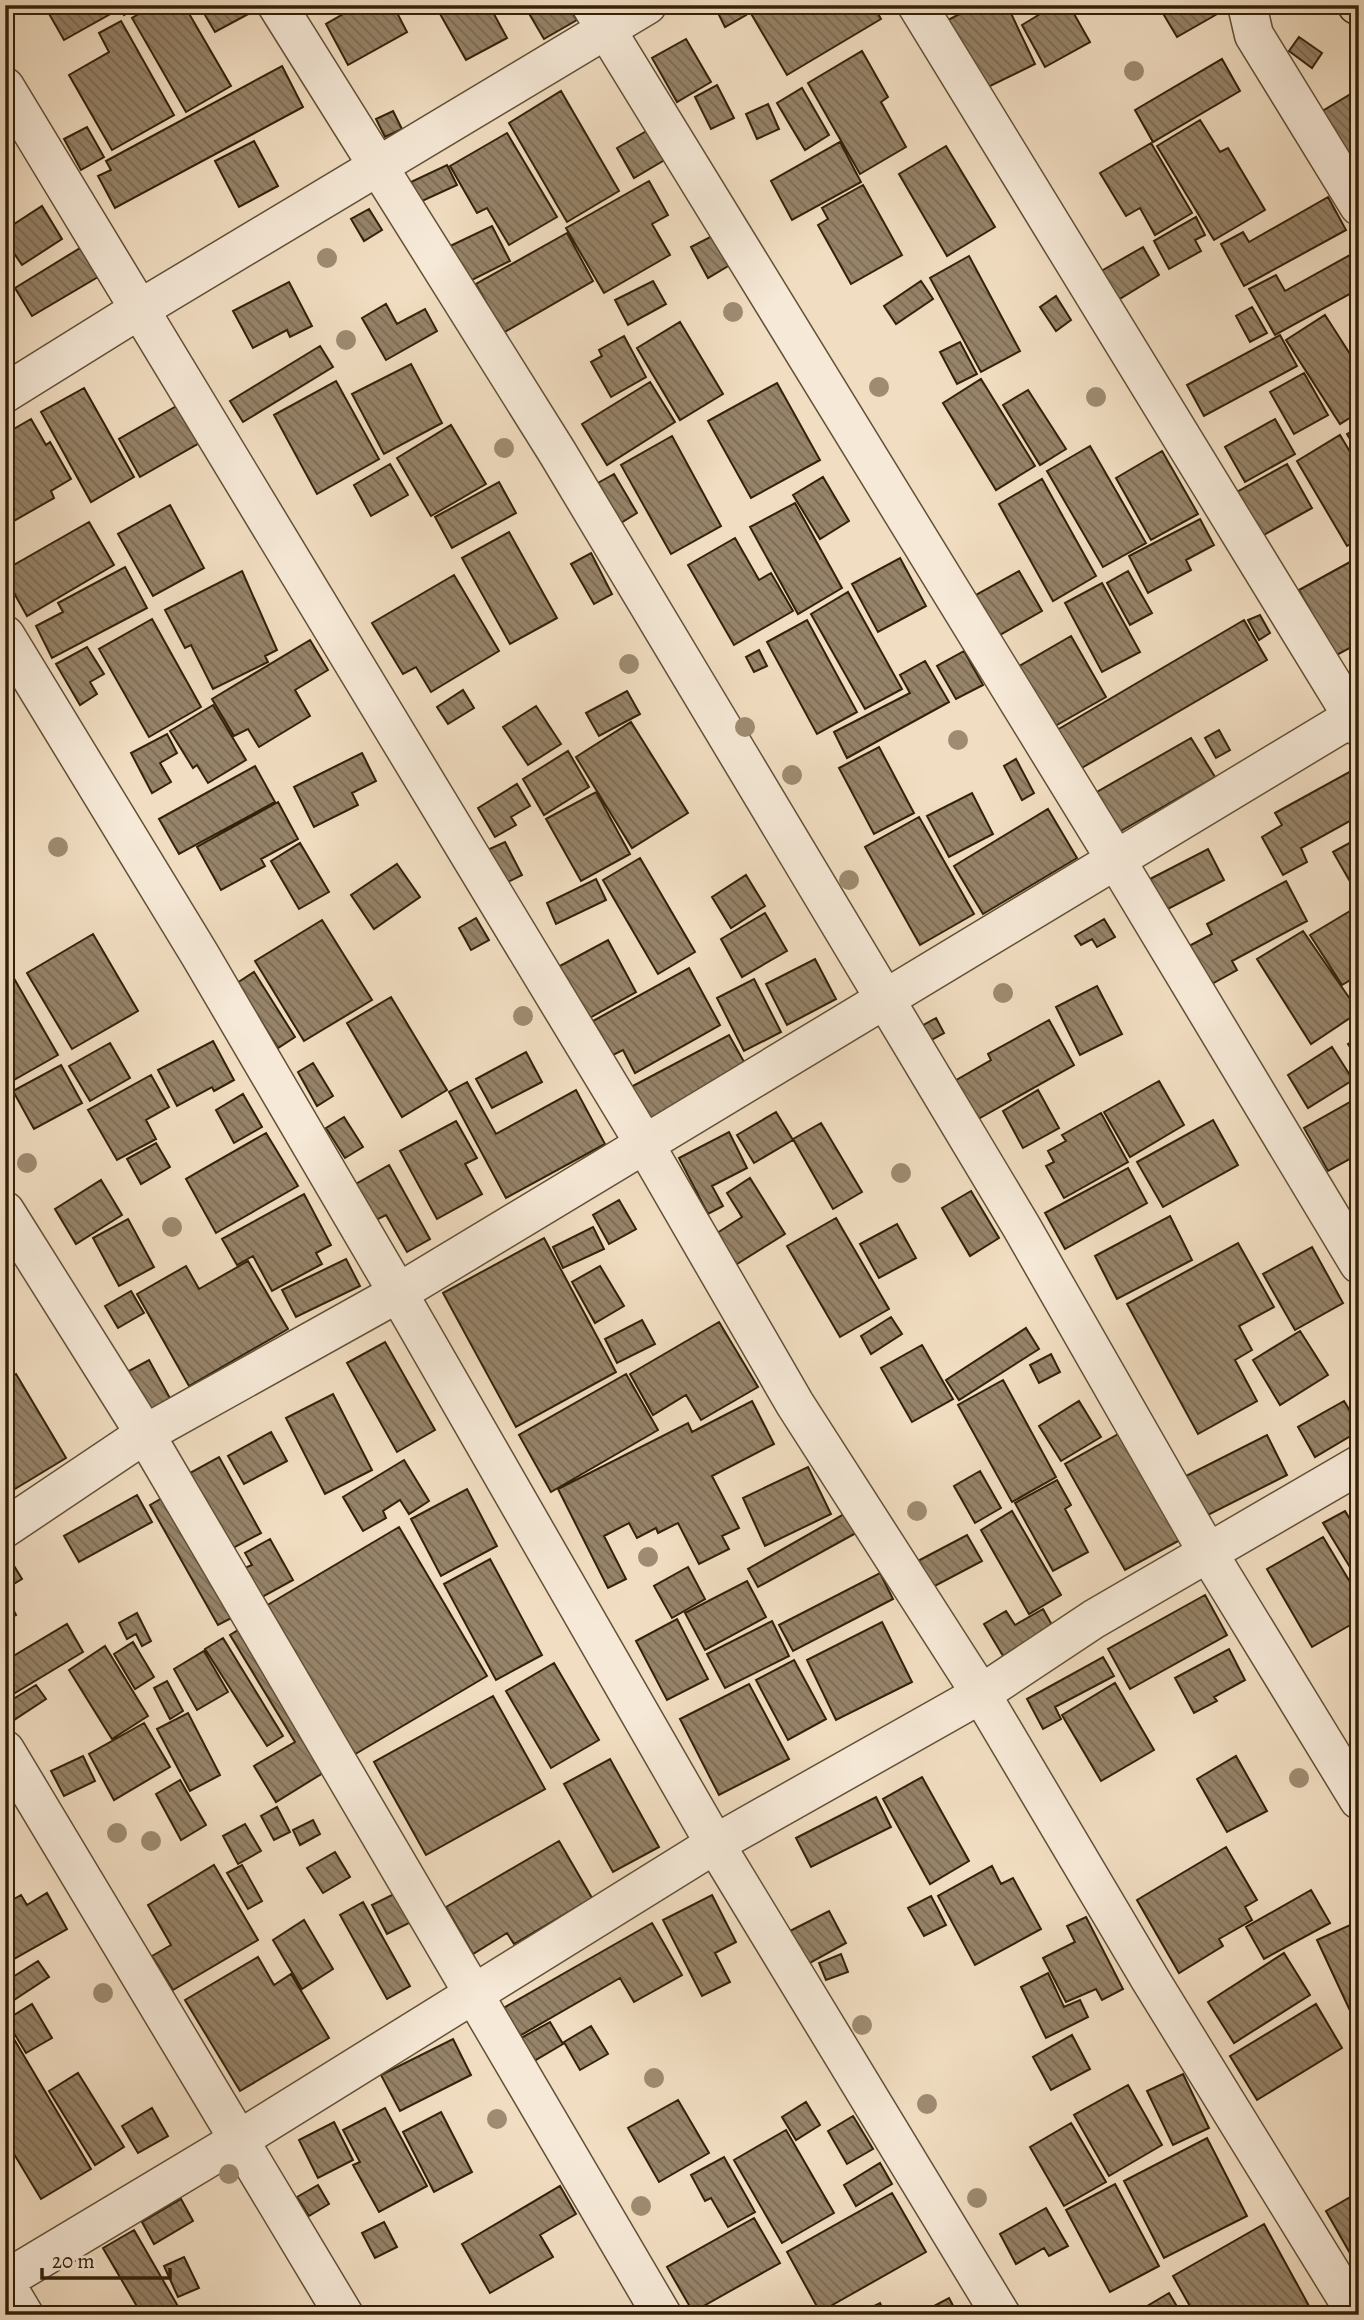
<svg xmlns="http://www.w3.org/2000/svg" width="1364" height="2320" font-family="Alegreya,serif">
<defs>
<pattern id="building-back-hatch" width="6" height="6" patternUnits="userSpaceOnUse" patternTransform="scale(1.75)"><rect width="6" height="6" fill="#968369"/><path d="M-1 5l2 2M0 0l6 6M5-1l2 2" fill="none" stroke="#7b6b55"/></pattern>
</defs>
<rect width="100%" height="100%" fill="#f1ddc1"/>
<filter id="stains"><feTurbulence type="fractalNoise" baseFrequency=".00286" numOctaves="4"/><feColorMatrix values="0 0 0 0 .2 0 0 0 0 .09 0 0 0 0 .02 0 0 0 .5 -.17"/></filter>
<radialGradient id="worn" r=".72"><stop offset=".6" stop-color="#630" stop-opacity="0"/><stop offset="1" stop-color="#630" stop-opacity=".3"/></radialGradient>
<path fill="url(#building-back-hatch)" stroke="#332109" stroke-width="2" d="M44,5H108L112,13L64,40Z
M118,5H140L124,15Z
M155,5H184L231,86L186,112L132,18Z
M211,5H248L252,12L215,32L202,10Z
M359,5H393L407,32L348,65L326,24Z
M435,5H489L507,38L466,60Z
M524,5H568L577,20L544,39Z
M714,5H741L746,15L725,27Z
M746,5H873L881,19L787,75Z
M977,5H1007L1035,64L982,90L948,20Z
M1055,5H1069L1090,42L1045,67L1022,25Z
M1158,5H1214L1219,13L1177,37Z
M121,21L174,115L112,150L69,75L109,52L99,33Z
M1299,37L1322,53L1312,68L1289,51Z
M686,39L711,82L677,102L652,58Z
M862,51L888,97L881,102L906,147L860,174L808,83Z
M1222,59L1240,91L1153,142L1135,110Z
M282,66L303,107L115,208L98,176L111,170L106,161Z
M717,85L734,118L711,129L695,97Z
M802,88L829,135L805,150L777,103Z
M1359,89V169L1355,171L1319,113Z
M561,91L619,191L567,222L509,123Z
M768,104L779,129L757,139L746,114Z
M393,111L402,129L385,137L376,119Z
M1200,120L1220,152L1228,148L1265,210L1214,240L1157,146Z
M87,127L104,157L81,170L64,139Z
M650,129L668,158L634,178L617,148Z
M507,133L557,217L509,245L487,208L477,213L450,166Z
M254,141L278,186L239,207L215,161Z
M840,142L861,182L792,220L771,181Z
M1151,143L1192,213L1155,235L1140,208L1126,216L1100,173Z
M946,146L995,227L947,256L899,174Z
M447,165L457,185L420,202L411,182Z
M649,181L668,215L652,224L670,255L604,293L566,228Z
M5,182L12,193L5,197Z
M863,185L902,255L851,284L818,225L828,219L822,208Z
M1328,197L1346,230L1244,286L1221,244L1243,232L1249,242Z
M42,206L62,239L22,265L5,240V230Z
M369,209L382,230L364,241L351,219Z
M1196,217L1205,235L1195,240L1201,251L1169,269L1154,241Z
M492,226L510,261L466,283L448,247Z
M567,233L593,281L503,333L476,284Z
M714,235L730,265L708,278L691,247Z
M1143,247L1159,275L1113,303L1096,274Z
M80,248L98,277L32,316L15,288Z
M1359,250V289L1275,335L1249,289L1276,275L1285,291Z
M969,256L1020,351L981,372L930,278Z
M653,281L666,304L628,325L615,300Z
M921,281L933,299L896,324L884,306Z
M289,282L312,326L290,337L287,330L253,348L233,311Z
M1056,296L1071,320L1056,331L1040,307Z
M386,304L397,324L425,309L437,331L386,360L362,318Z
M1252,307L1267,333L1250,342L1236,316Z
M1325,315L1359,368V412L1340,424L1286,340Z
M680,322L723,394L680,420L637,348Z
M1280,335L1297,366L1204,416L1187,385Z
M624,336L646,377L611,397L591,362L602,356L599,350Z
M960,342L977,374L957,384L940,352Z
M320,346L333,367L243,422L230,401Z
M411,364L442,423L384,454L352,394Z
M1304,373L1328,415L1294,434L1270,392Z
M981,379L1035,466L996,490L943,403Z
M336,381L379,459L317,494L274,415Z
M650,382L675,422L607,465L582,424Z
M777,383L820,460L751,498L708,421Z
M84,388L134,477L91,502L41,412Z
M1028,390L1066,449L1040,465L1003,405Z
M180,404L201,442L140,477L119,439Z
M31,419L46,445L50,442L71,479L51,491L54,498L5,526V434Z
M1275,419L1295,454L1245,482L1225,447Z
M451,425L486,484L431,516L397,458Z
M1359,427V454L1347,434Z
M1340,435L1359,467V539L1347,546L1297,461Z
M672,436L721,526L671,554L621,465Z
M1090,446L1146,543L1103,567L1047,471Z
M1162,451L1198,514L1151,540L1116,478Z
M390,464L408,495L371,516L354,485Z
M1287,464L1312,508L1262,536L1237,492Z
M614,474L637,513L611,529L587,489Z
M823,477L849,521L820,539L793,495Z
M1042,479L1096,576L1053,601L999,504Z
M499,482L516,513L452,548L435,517Z
M795,503L842,588L798,614L750,527Z
M170,505L204,568L153,596L118,534Z
M1200,519L1214,545L1186,560L1191,570L1148,593L1129,556Z
M89,522L114,565L27,616L5,577V570Z
M509,532L557,618L510,644L462,558Z
M735,538L759,580L771,573L793,611L734,645L688,565Z
M591,553L612,594L594,604L571,564Z
M1359,557V643L1335,656L1299,590Z
M900,558L926,606L878,632L852,584Z
M125,567L147,608L52,658L36,626L63,612L58,603Z
M242,571L277,650L265,656L268,662L213,689L191,645L185,648L165,610Z
M1019,571L1042,611L998,636L976,595Z
M1128,571L1152,613L1130,625L1107,583Z
M454,575L499,651L431,692L416,667L403,674L372,623Z
M1102,583L1140,652L1102,672L1065,603Z
M848,592L902,689L865,709L811,614Z
M1260,615L1270,633L1259,640L1248,620Z
M152,619L201,707L149,737L99,649Z
M807,620L857,712L817,734L767,642Z
M1244,620L1267,660L1080,769L1057,730Z
M1071,636L1106,697L1050,729L1016,668Z
M310,640L328,670L295,690L310,716L259,747L248,729L234,736L212,699Z
M87,647L104,674L90,682L97,694L80,705L56,664Z
M759,650L767,666L754,672L746,657Z
M964,651L983,685L956,699L937,666Z
M925,661L949,702L847,758L834,732L910,693L900,675Z
M463,690L474,708L448,724L437,707Z
M627,691L640,714L599,736L586,713Z
M213,705L246,760L208,783L197,765L193,768L170,731Z
M536,706L561,744L528,765L503,727Z
M631,722L688,813L632,848L576,757Z
M1219,730L1230,750L1216,758L1205,738Z
M167,734L177,753L160,763L171,782L152,793L131,753Z
M1191,738L1215,777L1119,832L1095,793Z
M879,747L914,813L874,834L839,768Z
M568,751L589,787L544,815L523,779Z
M362,753L376,781L352,793L358,805L314,827L294,787Z
M1016,759L1034,793L1022,800L1004,766Z
M255,766L275,802L179,854L159,819Z
M1351,771L1359,786V816L1301,848L1307,862L1283,875L1262,837L1282,825L1275,813Z
M517,784L530,806L511,817L516,825L495,837L478,808Z
M596,792L630,854L581,881L546,819Z
M972,793L993,834L949,857L927,816Z
M278,802L298,839L261,859L265,866L221,890L197,847Z
M1048,809L1077,858L983,914L954,866Z
M919,817L974,914L920,945L865,847Z
M1353,841L1359,850V881L1352,885L1333,852Z
M505,842L522,875L502,885L485,851Z
M300,843L329,892L299,909L271,861Z
M1208,849L1224,880L1166,910L1150,879Z
M640,858L695,952L658,974L603,880Z
M397,864L420,897L374,929L351,895Z
M746,875L765,906L731,928L712,897Z
M596,879L606,900L556,924L547,903Z
M1286,881L1307,921L1232,961L1237,970L1210,985L1189,946L1212,934L1207,924Z
M1350,911L1359,925V975L1342,985L1310,935Z
M765,913L787,951L742,977L721,939Z
M476,918L489,940L471,950L459,928Z
M1104,919L1115,937L1097,947L1092,939L1081,945L1075,936Z
M322,920L372,1000L304,1041L255,961Z
M1303,931L1359,1012L1311,1044L1257,959Z
M93,934L138,1011L72,1049L27,973Z
M608,940L636,992L586,1020L558,967Z
M815,959L836,999L787,1025L766,984Z
M8,968L58,1055L5,1085V970Z
M689,968L720,1025L635,1073L623,1050L613,1055L593,1021Z
M254,972L295,1037L278,1048L237,983Z
M754,979L781,1032L744,1051L717,998Z
M1097,986L1122,1034L1080,1055L1056,1007Z
M391,997L447,1090L402,1117L347,1023Z
M936,1018L944,1033L926,1043L918,1028Z
M1049,1020L1074,1065L973,1122L951,1083L991,1060L988,1054Z
M729,1035L748,1069L649,1121L631,1087Z
M1359,1037V1061L1348,1044Z
M213,1041L234,1080L214,1091L212,1087L177,1106L158,1070Z
M110,1043L130,1078L90,1101L69,1066Z
M1332,1047L1353,1080L1308,1108L1288,1075Z
M526,1052L542,1082L492,1108L476,1079Z
M313,1063L333,1096L317,1106L298,1072Z
M61,1065L82,1103L34,1129L13,1091Z
M151,1075L169,1107L146,1120L156,1139L117,1160L88,1110Z
M1159,1081L1184,1125L1130,1157L1104,1112Z
M467,1082L496,1134L576,1090L605,1144L506,1198L449,1092Z
M1038,1090L1059,1128L1023,1148L1003,1111Z
M243,1094L262,1127L234,1143L216,1110Z
M1359,1097V1154L1328,1171L1304,1128Z
M776,1112L793,1140L754,1163L737,1135Z
M1101,1113L1128,1162L1064,1198L1046,1166L1054,1162L1048,1151L1066,1141L1062,1135Z
M344,1117L363,1147L345,1158L326,1128Z
M1213,1120L1238,1165L1163,1207L1137,1162Z
M456,1121L477,1158L465,1164L482,1194L437,1219L400,1151Z
M821,1123L862,1192L833,1209L793,1139Z
M729,1132L747,1168L712,1186L723,1206L708,1214L679,1158Z
M266,1133L298,1186L216,1233L186,1179Z
M156,1143L170,1167L141,1184L127,1159Z
M389,1165L430,1239L407,1252L386,1215L376,1220L356,1184Z
M1128,1168L1147,1203L1065,1249L1045,1213Z
M750,1178L785,1234L734,1266L714,1235L742,1217L727,1193Z
M101,1180L122,1215L76,1244L55,1209Z
M971,1191L999,1238L970,1256L942,1208Z
M304,1194L331,1245L316,1253L322,1264L272,1291L253,1256L237,1265L222,1239Z
M619,1200L636,1229L609,1244L593,1215Z
M1170,1216L1192,1260L1117,1299L1095,1256Z
M836,1218L889,1309L840,1337L787,1246Z
M128,1219L154,1267L119,1286L93,1238Z
M897,1224L916,1258L879,1278L860,1244Z
M593,1227L604,1249L563,1268L553,1247Z
M544,1238L616,1372L516,1427L443,1293Z
M1238,1243L1274,1307L1239,1326L1252,1350L1235,1360L1257,1401L1198,1434L1127,1304Z
M1312,1247L1343,1303L1295,1330L1263,1274Z
M346,1259L360,1286L296,1317L282,1290Z
M248,1261L288,1329L189,1386L137,1294L186,1266L199,1289Z
M600,1266L624,1306L595,1323L572,1282Z
M5,1280L12,1292L5,1296Z
M131,1291L144,1313L118,1328L105,1306Z
M891,1317L902,1334L871,1354L861,1336Z
M642,1320L655,1344L617,1363L605,1339Z
M719,1322L758,1387L701,1420L686,1395L653,1415L630,1374Z
M1026,1328L1039,1349L959,1400L946,1380Z
M1300,1331L1328,1375L1280,1405L1253,1360Z
M385,1342L435,1430L397,1452L347,1363Z
M922,1345L953,1399L912,1422L881,1368Z
M1051,1354L1060,1372L1039,1383L1030,1365Z
M149,1360L171,1400L138,1419L116,1378Z
M16,1374L66,1458L15,1489L5,1473V1380Z
M626,1374L658,1430L551,1492L519,1435Z
M1003,1380L1056,1477L1012,1502L958,1405Z
M333,1394L372,1470L325,1494L286,1418Z
M752,1401L774,1444L712,1476L739,1528L722,1536L729,1549L699,1564L678,1523L658,1533L656,1528L637,1538L629,1523L604,1536L626,1579L608,1588L558,1489L688,1423L692,1432Z
M1079,1401L1101,1437L1061,1461L1039,1426Z
M1344,1401L1359,1426V1431L1315,1457L1298,1427Z
M271,1432L287,1461L244,1484L228,1456Z
M1120,1433L1180,1540L1125,1570L1065,1464Z
M1267,1435L1287,1475L1204,1517L1184,1477Z
M219,1457L261,1533L222,1554L181,1478Z
M404,1460L429,1501L409,1514L400,1500L383,1511L386,1518L363,1531L343,1497Z
M808,1467L831,1514L765,1546L743,1498Z
M980,1471L1001,1508L975,1523L954,1486Z
M1057,1480L1071,1505L1065,1509L1088,1552L1053,1571L1015,1503Z
M467,1489L497,1546L441,1576L411,1519Z
M174,1491L243,1612L218,1625L150,1505Z
M137,1495L152,1522L79,1562L64,1536Z
M1012,1511L1061,1595L1029,1614L981,1530Z
M1345,1511L1359,1534V1582L1323,1523Z
M846,1513L856,1533L758,1587L748,1569Z
M399,1527L487,1676L347,1759L259,1610Z
M967,1535L982,1561L931,1588L916,1562Z
M1323,1537L1359,1597V1620L1312,1647L1267,1569Z
M270,1539L293,1580L253,1602L242,1569L252,1565L245,1553Z
M8,1556L22,1579L7,1588L5,1558Z
M490,1559L542,1655L496,1680L444,1584Z
M688,1567L705,1599L672,1618L654,1586Z
M880,1573L893,1599L793,1651L779,1625Z
M747,1581L766,1617L705,1650L685,1613Z
M5,1593L16,1615L5,1620Z
M1205,1595L1227,1635L1130,1689L1108,1649Z
M1043,1609L1053,1627L1003,1656L984,1624L1006,1611L1015,1625Z
M137,1613L151,1641L142,1646L136,1634L127,1639L119,1623Z
M677,1619L708,1679L667,1700L636,1641Z
M772,1621L789,1656L725,1688L707,1654Z
M882,1622L912,1682L836,1720L807,1660Z
M249,1623L336,1765L276,1802L254,1766L295,1742L230,1635Z
M67,1624L83,1652L5,1699V1661Z
M223,1638L283,1736L267,1746L205,1649Z
M133,1642L154,1677L135,1689L114,1654Z
M105,1646L148,1716L112,1739L69,1670Z
M1229,1649L1245,1680L1214,1697L1217,1701L1194,1713L1175,1678Z
M204,1651L228,1692L197,1710L174,1669Z
M1103,1657L1114,1676L1055,1707L1061,1719L1043,1729L1027,1699Z
M794,1660L826,1719L788,1740L756,1680Z
M554,1663L599,1740L551,1768L506,1691Z
M167,1681L183,1711L170,1719L154,1688Z
M1115,1683L1154,1750L1101,1781L1062,1715Z
M749,1684L789,1759L719,1795L680,1719Z
M36,1685L46,1699L14,1720L5,1704Z
M493,1696L545,1789L426,1855L374,1762Z
M188,1713L220,1775L190,1791L157,1729Z
M144,1723L170,1767L114,1800L89,1754Z
M83,1756L95,1781L64,1796L51,1771Z
M1236,1756L1267,1811L1227,1832L1197,1779Z
M610,1759L659,1847L613,1872L564,1784Z
M922,1777L969,1861L930,1884L883,1799Z
M180,1780L206,1825L181,1840L156,1794Z
M876,1797L891,1827L811,1867L796,1838Z
M277,1807L290,1832L274,1840L261,1816Z
M313,1820L320,1834L300,1845L293,1830Z
M245,1824L261,1851L238,1864L223,1836Z
M559,1841L592,1898L514,1944L507,1933L473,1954L446,1907Z
M1226,1847L1257,1900L1245,1907L1252,1920L1219,1939L1223,1946L1179,1973L1137,1900Z
M335,1852L350,1877L323,1893L307,1868Z
M214,1865L258,1940L173,1990L152,1956L171,1945L148,1905Z
M242,1865L262,1901L248,1909L227,1873Z
M992,1866L1001,1884L1013,1878L1041,1929L975,1965L938,1896Z
M408,1887L423,1916L387,1934L372,1905Z
M1311,1890L1330,1923L1264,1959L1246,1927Z
M47,1893L67,1929L5,1964V1904L21,1895L27,1905Z
M712,1895L736,1942L715,1953L730,1982L702,1996L663,1920Z
M931,1896L946,1925L924,1936L908,1908Z
M363,1902L410,1986L387,1999L340,1915Z
M829,1911L846,1943L808,1964L790,1931Z
M1086,1917L1123,1989L1102,2000L1096,1989L1066,2002L1043,1958L1075,1942L1067,1926Z
M304,1920L333,1969L302,1989L273,1940Z
M1359,1921V2015L1353,2017L1317,1940Z
M652,1923L682,1975L634,2002L620,1978L516,2038L500,2010Z
M1284,1953L1310,1995L1234,2043L1208,2002Z
M841,1954L848,1972L826,1980L819,1963Z
M258,1957L274,1985L291,1974L329,2038L240,2091L185,2000Z
M38,1961L49,1977L5,2006V1982Z
M1048,1973L1064,2007L1080,2000L1088,2017L1046,2038L1021,1987Z
M32,2004L52,2038L26,2053L6,2020Z
M1316,2004L1342,2048L1257,2100L1230,2056Z
M550,2022L563,2044L534,2061L521,2038Z
M5,2024L91,2169L41,2199L5,2139Z
M591,2026L608,2054L580,2070L564,2042Z
M1072,2035L1090,2069L1051,2090L1033,2057Z
M453,2039L471,2075L400,2111L381,2075Z
M78,2073L124,2147L95,2165L49,2091Z
M1183,2074L1209,2128L1173,2145L1147,2091Z
M1128,2085L1162,2145L1109,2176L1074,2115Z
M678,2100L709,2153L659,2182L628,2128Z
M806,2102L820,2125L796,2140L782,2117Z
M152,2108L168,2136L138,2153L122,2126Z
M385,2108L427,2186L379,2212L353,2165L360,2162L343,2130Z
M441,2112L472,2172L434,2192L403,2132Z
M853,2116L873,2149L847,2164L828,2131Z
M334,2122L353,2160L318,2178L299,2140Z
M1071,2123L1106,2182L1064,2206L1030,2147Z
M786,2130L834,2213L782,2243L734,2160Z
M1207,2138L1247,2216L1164,2258L1124,2181Z
M724,2157L755,2212L728,2227L711,2198L705,2201L691,2175Z
M880,2163L892,2184L856,2206L844,2185Z
M1115,2184L1159,2266L1110,2292L1066,2210Z
M318,2185L329,2204L309,2216L297,2197Z
M560,2186L576,2214L540,2235L553,2257L490,2293L462,2244Z
M1359,2192V2269L1326,2211Z
M892,2193L926,2252L820,2312L787,2252Z
M181,2199L193,2221L154,2244L142,2222Z
M1046,2208L1068,2246L1049,2256L1044,2248L1016,2264L1000,2234Z
M754,2218L780,2263L693,2312L667,2267Z
M384,2222L397,2247L375,2258L362,2233Z
M1264,2224L1314,2315H1195L1173,2276Z
M134,2230L183,2315H142L103,2248Z
M184,2257L199,2288L178,2297L164,2266Z
M1169,2293L1182,2315H1132Z
M949,2298L958,2315H917Z
M880,2303L885,2315H856Z"/>
<g fill="none" stroke-linecap="round" stroke-linejoin="round">
<defs>
<path id="minor" d="M277,5L557,452L1021,1226L1208,1553L1359,1800
M591,5L1116,860L1359,1264
M917,5L1359,727
M1247,5L1254,35L1359,206
M5,87L644,1143L795,1404L981,1694L1150,1979L1357,2315
M5,393L140,309L647,5
M5,635L200,955L398,1293L715,1844L1001,2315
M5,1211L145,1434L662,2315
M5,1528L145,1434L398,1293L1359,713
M5,1750L344,2315
M5,2280L240,2139L715,1844L981,1694L1094,1619L1359,1465
M5,2283L24,2315"/>
<path id="major" d="M1357,5L1359,6"/>
</defs>
<use href="#minor" stroke="#625037" stroke-width="41"/>
<use href="#major" stroke="#332109" stroke-width="41"/>
<use href="#minor" stroke="#f6e9d7" stroke-width="38"/>
<use href="#major" stroke="#f1ddc1" stroke-width="38"/>
</g>
<g fill="#9e8b71">
<circle cx="1134" cy="71" r="10"/>
<circle cx="327" cy="258" r="10"/>
<circle cx="733" cy="312" r="10"/>
<circle cx="346" cy="340" r="10"/>
<circle cx="879" cy="387" r="10"/>
<circle cx="1096" cy="397" r="10"/>
<circle cx="504" cy="448" r="10"/>
<circle cx="629" cy="664" r="10"/>
<circle cx="745" cy="727" r="10"/>
<circle cx="958" cy="740" r="10"/>
<circle cx="792" cy="775" r="10"/>
<circle cx="58" cy="847" r="10"/>
<circle cx="849" cy="880" r="10"/>
<circle cx="1003" cy="993" r="10"/>
<circle cx="523" cy="1016" r="10"/>
<circle cx="27" cy="1163" r="10"/>
<circle cx="901" cy="1173" r="10"/>
<circle cx="172" cy="1227" r="10"/>
<circle cx="917" cy="1511" r="10"/>
<circle cx="648" cy="1557" r="10"/>
<circle cx="1299" cy="1778" r="10"/>
<circle cx="117" cy="1833" r="10"/>
<circle cx="151" cy="1841" r="10"/>
<circle cx="103" cy="1993" r="10"/>
<circle cx="862" cy="2025" r="10"/>
<circle cx="654" cy="2078" r="10"/>
<circle cx="927" cy="2104" r="10"/>
<circle cx="497" cy="2119" r="10"/>
<circle cx="229" cy="2174" r="10"/>
<circle cx="977" cy="2198" r="10"/>
<circle cx="641" cy="2206" r="10"/>
</g>
<rect width="1364" height="2320" fill="none" stroke="#f1ddc1" stroke-width="28"/>
<rect x="7" y="7" width="1350" height="2306" fill="none" stroke="#332109" stroke-width="3.5"/>
<rect x="14" y="14" width="1336" height="2292" fill="none" stroke="#332109" stroke-width="2"/>
<path d="M42 2268v10h128v-10" fill="none" stroke="#332109" stroke-width="3.5"/>
<text x="52" y="2268" font-size="21" fill="#332109" stroke="#f6e9d7" stroke-width="5" paint-order="stroke">20 m</text>
<rect width="100%" height="100%" filter="url(#stains)"/>
<rect width="100%" height="100%" fill="url(#worn)"/>
</svg>
